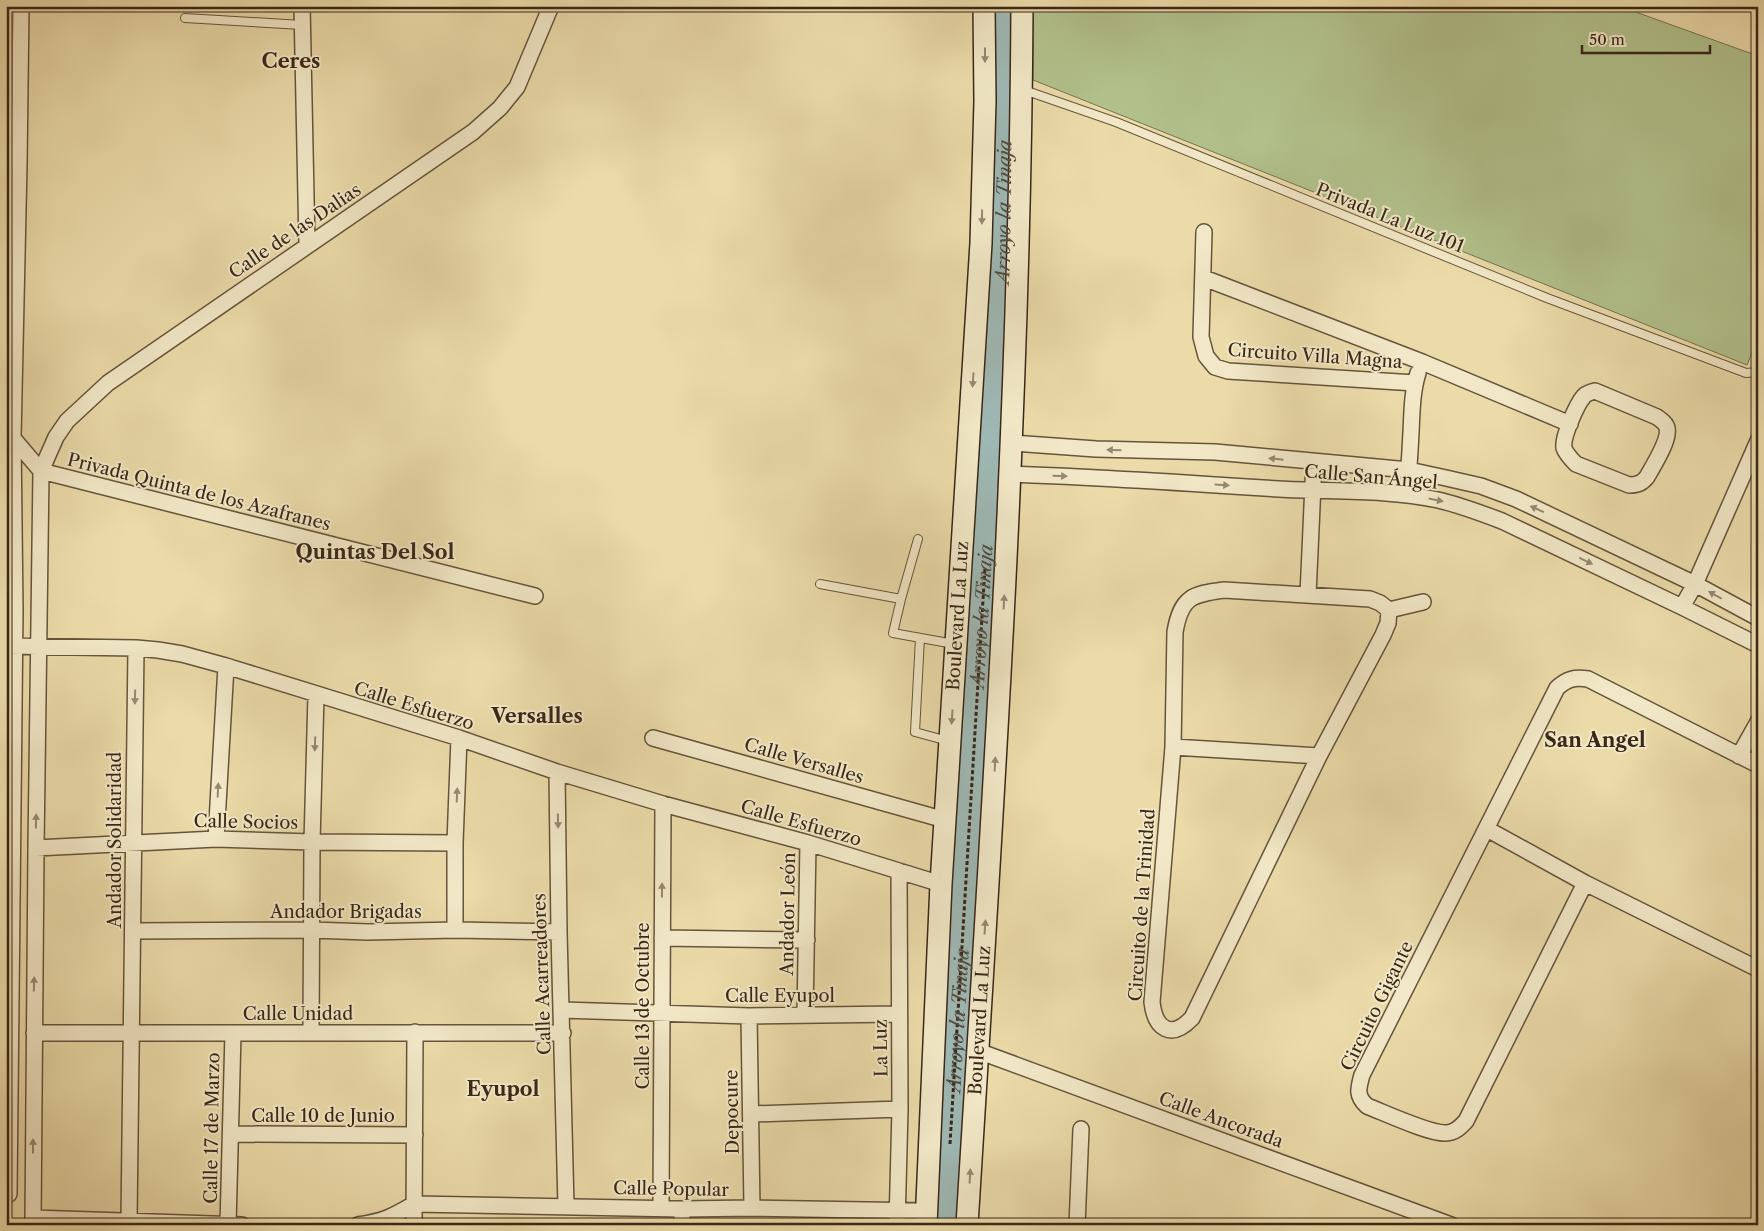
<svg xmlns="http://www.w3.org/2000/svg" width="1764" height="1231" font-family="'Libre Caslon Text',serif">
<rect width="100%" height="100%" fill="#ebdba9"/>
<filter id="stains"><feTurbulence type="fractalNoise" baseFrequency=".004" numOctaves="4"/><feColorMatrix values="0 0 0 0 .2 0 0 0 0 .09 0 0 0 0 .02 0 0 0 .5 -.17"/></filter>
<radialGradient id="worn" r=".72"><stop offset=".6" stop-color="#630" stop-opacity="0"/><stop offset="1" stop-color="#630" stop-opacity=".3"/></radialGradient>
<path fill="#b2c18c" stroke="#767452" d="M1033,6H1619L1758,56V338L1747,365L1033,80Z"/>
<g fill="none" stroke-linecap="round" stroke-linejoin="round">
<path stroke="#9eb8b4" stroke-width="30" id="s1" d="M944,1225L1003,262L1006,6"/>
<defs>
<path id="lane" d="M185,18L302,25
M1024,90L1116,122L1547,298L1746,373L1758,372
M820,584L901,599L918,539
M901,599L893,633L954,644
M920,638L915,732L948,741"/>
<path id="street" d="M302,6L307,245
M1204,232L1201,337L1206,356L1215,367L1228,371L1415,383
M1204,278L1422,362L1570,424
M1595,391L1657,417C1661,420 1666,423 1667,428C1670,440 1653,466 1647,477C1642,483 1638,485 1629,485L1576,464C1571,459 1566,454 1564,448C1562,437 1577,404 1584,396C1587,393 1591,392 1595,391Z
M13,438L41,471L535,596
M1012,443L1096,449L1215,452L1409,470L1446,478L1481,486L1516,499L1695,584L1758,618
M1011,474C1101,477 1190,483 1279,489C1332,492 1386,489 1438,500C1460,505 1481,513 1502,521L1682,607L1758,645
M1406,495C1409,474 1410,453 1411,432C1412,412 1412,392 1418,373
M1224,590L1370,599L1380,603L1389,610L1388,623L1383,635L1319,756L1192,1018C1171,1040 1155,1029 1152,1002L1173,747L1175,632C1181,597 1192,594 1224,590Z
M1308,595L1314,462
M1682,607L1695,584L1758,441
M1389,610L1423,602
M6,646L136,648L158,650L182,654L226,666L459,738L557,772L663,804L808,843L941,884
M653,738L945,820
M1173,747L1319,756
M1739,756L1758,722
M557,772L559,932L566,1206
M1487,829L1585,883L1758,969
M216,839L226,666
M36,848L216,839L312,842L455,843
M1585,883L1466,1121C1460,1127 1455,1133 1446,1133C1430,1134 1385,1113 1367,1106C1356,1096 1358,1089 1362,1075L1557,688C1567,679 1574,677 1588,679L1758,765
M455,930V843L459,738
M133,931L312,930L368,932L455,930L559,932
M662,938L807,940
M562,1010L749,1016L899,1014
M805,1015L808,843
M749,1016L752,1208
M34,1033H563
M311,1033L312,842L316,695
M978,1051L1451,1225
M752,1114L900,1109
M232,1134L415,1135
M9,1194L15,610L13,438L19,164L21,6
M661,1208L663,804
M33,1218L242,1225
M129,1220C131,1030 132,839 136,648
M33,1225L36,848L41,471L56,437L67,421L108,383L473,132L500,108L517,87L551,6
M228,1225L233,1033
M358,1225C384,1221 392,1217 414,1204L682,1209L752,1208L927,1211
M414,1225L415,1032
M682,1225V1209
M897,1225L900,1109L899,871
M1077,1225L1081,1129"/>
<g id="secondary">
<path id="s3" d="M926,1225L941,884L981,243L985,101L984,6"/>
<path id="s4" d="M967,1225C992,819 1020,413 1022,6"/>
</g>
</defs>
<use href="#lane" stroke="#66543c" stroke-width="10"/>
<use href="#street" stroke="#66543c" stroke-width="18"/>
<use href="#secondary" stroke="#392718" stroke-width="24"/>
<g stroke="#392718" stroke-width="3" stroke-dasharray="4 2.5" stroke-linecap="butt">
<path id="s2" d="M950,1144L985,567"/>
<path d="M9,1208V1225"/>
</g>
<use href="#lane" stroke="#f2e8c7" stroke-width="8"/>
<use href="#street" stroke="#f2e8c7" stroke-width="15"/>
<use href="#secondary" stroke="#f2e8c7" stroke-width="21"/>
</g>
<defs><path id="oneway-solid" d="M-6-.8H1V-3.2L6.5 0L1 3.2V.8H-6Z" transform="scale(1.25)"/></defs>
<g fill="#968870">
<use href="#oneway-solid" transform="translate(985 55) rotate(90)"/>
<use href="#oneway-solid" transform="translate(982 217) rotate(91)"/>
<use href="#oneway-solid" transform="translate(973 380) rotate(94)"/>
<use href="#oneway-solid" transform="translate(1114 450) rotate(-178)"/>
<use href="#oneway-solid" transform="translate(1276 459) rotate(-174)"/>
<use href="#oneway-solid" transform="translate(1060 476) rotate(2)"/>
<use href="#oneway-solid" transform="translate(1222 485) rotate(4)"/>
<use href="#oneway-solid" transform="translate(1436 500) rotate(11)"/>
<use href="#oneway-solid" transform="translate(1537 509) rotate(-156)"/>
<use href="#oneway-solid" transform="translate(1586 561) rotate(26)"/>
<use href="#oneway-solid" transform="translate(1715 595) rotate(-151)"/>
<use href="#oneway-solid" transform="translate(1004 602) rotate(-87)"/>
<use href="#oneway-solid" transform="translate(135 697) rotate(91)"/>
<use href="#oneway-solid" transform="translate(952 717) rotate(94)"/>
<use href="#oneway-solid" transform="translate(315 744) rotate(92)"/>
<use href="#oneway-solid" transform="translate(995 764) rotate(-87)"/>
<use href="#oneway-solid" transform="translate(218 790) rotate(-87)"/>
<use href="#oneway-solid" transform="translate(457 795) rotate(-88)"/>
<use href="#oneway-solid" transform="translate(36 821) rotate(-89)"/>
<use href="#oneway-solid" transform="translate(558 821) rotate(89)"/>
<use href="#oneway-solid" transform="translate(662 890) rotate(-90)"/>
<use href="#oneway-solid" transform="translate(985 927) rotate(-86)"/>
<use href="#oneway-solid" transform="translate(34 984) rotate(-89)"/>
<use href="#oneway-solid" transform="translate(33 1146) rotate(-90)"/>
<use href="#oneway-solid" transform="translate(970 1176) rotate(-87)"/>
</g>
<g text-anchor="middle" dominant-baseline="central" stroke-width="4" stroke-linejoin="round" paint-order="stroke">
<g font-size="18" fill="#392718" stroke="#f2e8c7">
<text transform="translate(1390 218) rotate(22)">Privada La Luz 101</text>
<text transform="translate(295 231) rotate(-34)">Calle de las Dalias</text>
<text transform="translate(1315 356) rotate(4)">Circuito Villa Magna</text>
<text transform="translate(1371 477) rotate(5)">Calle San Ángel</text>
<text transform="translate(199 492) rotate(14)">Privada Quinta de los Azafranes</text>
<text stroke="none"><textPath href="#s3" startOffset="610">Boulevard La Luz</textPath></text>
<text transform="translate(414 706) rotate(17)">Calle Esfuerzo</text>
<text transform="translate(804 761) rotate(16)">Calle Versalles</text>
<text transform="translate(246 822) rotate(1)">Calle Socios</text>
<text transform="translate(801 823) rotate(16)">Calle Esfuerzo</text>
<text transform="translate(115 840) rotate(-90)">Andador Solidaridad</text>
<text transform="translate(1142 905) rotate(-86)">Circuito de la Trinidad</text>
<text x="346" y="912">Andador Brigadas</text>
<text transform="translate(788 914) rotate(-89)">Andador León</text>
<text transform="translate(542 974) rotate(-92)">Calle Acarreadores</text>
<text x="780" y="996">Calle Eyupol</text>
<text transform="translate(643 1006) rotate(-90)">Calle 13 de Octubre</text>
<text transform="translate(1377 1006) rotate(-64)">Circuito Gigante</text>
<text x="298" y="1014">Calle Unidad</text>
<text stroke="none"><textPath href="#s4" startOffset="205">Boulevard La Luz</textPath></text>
<text transform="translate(881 1048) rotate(-91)">La Luz</text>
<text transform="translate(732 1112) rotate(-91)">Depocure</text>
<text x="323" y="1116">Calle 10 de Junio</text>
<text transform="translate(1221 1120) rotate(20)">Calle Ancorada</text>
<text transform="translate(212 1128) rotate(-89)">Calle 17 de Marzo</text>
<text transform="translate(671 1189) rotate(1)">Calle Popular</text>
</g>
<g font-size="19" font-style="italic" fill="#524b3f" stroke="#f2e8c7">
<text stroke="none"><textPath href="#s1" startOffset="1015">Arroyo la Tinaja</textPath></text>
<text stroke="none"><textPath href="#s1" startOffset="610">Arroyo la Tinaja</textPath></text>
<text stroke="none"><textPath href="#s2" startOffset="124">Arroyo la Tinaja</textPath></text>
</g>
<g font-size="20" font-weight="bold" fill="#392718" stroke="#f2e8c7">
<text x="291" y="61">Ceres</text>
<text x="375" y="552">Quintas Del Sol</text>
<text x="537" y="716">Versalles</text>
<text x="1595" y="740">San Angel</text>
<text x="503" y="1089">Eyupol</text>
</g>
</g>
<rect width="1764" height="1231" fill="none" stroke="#ebdba9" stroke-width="25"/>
<rect x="8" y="8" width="1749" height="1216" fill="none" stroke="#392718" stroke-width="2.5"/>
<rect x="12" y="12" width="1739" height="1206" fill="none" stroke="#392718"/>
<path d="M1582 45v8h128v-8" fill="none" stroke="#392718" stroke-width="2.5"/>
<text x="1589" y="45" font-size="15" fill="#392718" stroke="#f2e8c7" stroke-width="4" paint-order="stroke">50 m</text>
<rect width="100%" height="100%" filter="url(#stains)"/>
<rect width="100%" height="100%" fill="url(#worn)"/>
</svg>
